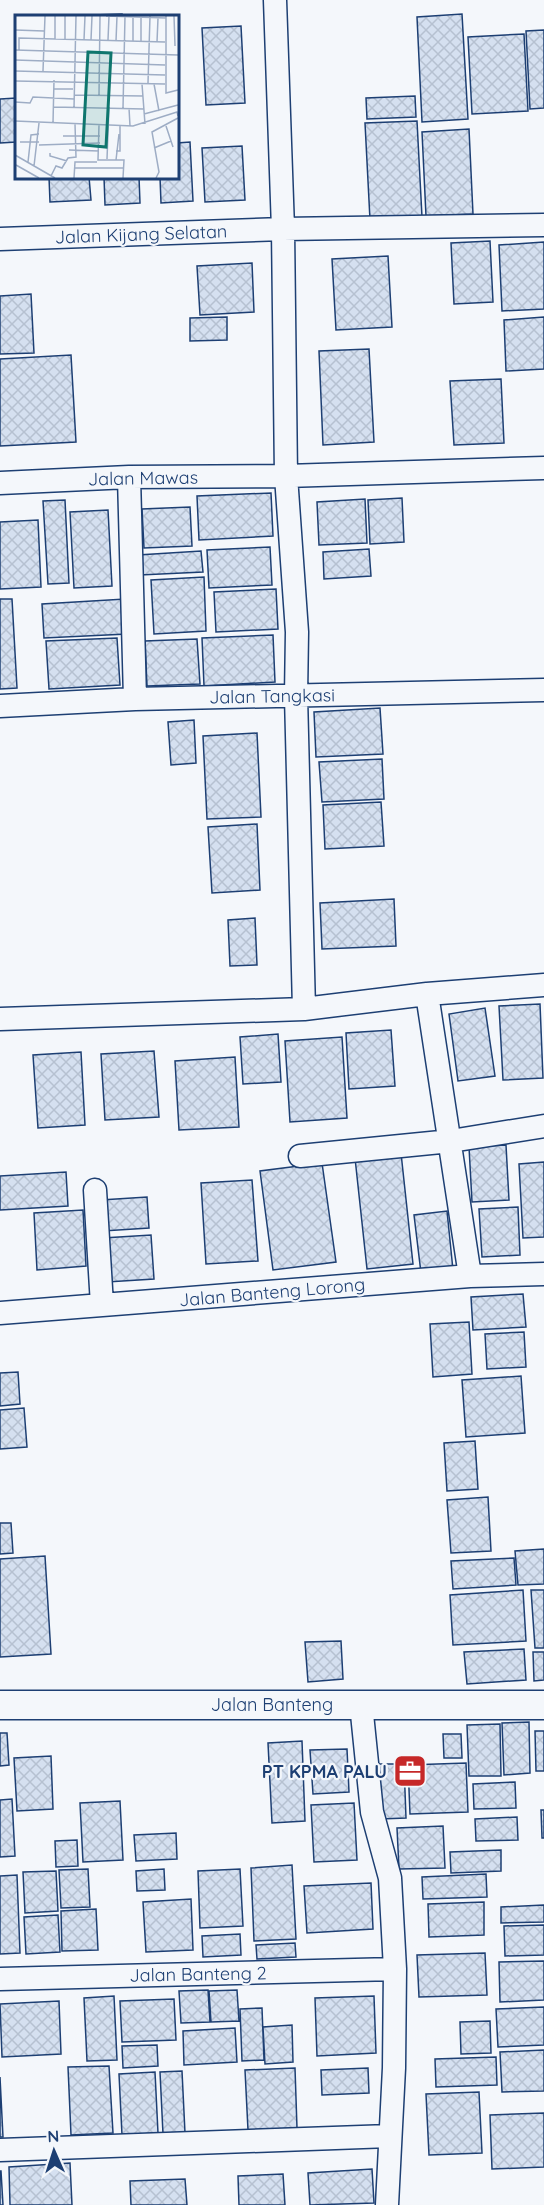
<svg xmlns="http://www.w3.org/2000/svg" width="544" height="2205" font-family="Quicksand,sans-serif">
<defs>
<pattern id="building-cross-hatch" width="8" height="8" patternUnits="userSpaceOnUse" patternTransform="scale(1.5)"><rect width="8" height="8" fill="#d5e0f0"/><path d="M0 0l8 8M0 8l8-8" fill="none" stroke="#b6c1d1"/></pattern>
</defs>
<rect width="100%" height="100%" fill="#f4f7fb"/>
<path fill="url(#building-cross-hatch)" stroke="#1d3f73" stroke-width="1.5" d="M122,14V16H93V15Z
M462,14L468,119L422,122L417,17Z
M241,26L245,103L206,105L202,28Z
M544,30V108L530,109L526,31Z
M524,34L528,111L472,114L468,37Z
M415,96L416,117L367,119L366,98Z
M16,98V142L0,143V99Z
M417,121L422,217L370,220L365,123Z
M469,129L473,214L426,216L422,132Z
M190,142L193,201L161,203L160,177H177V143Z
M242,146L245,200L205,202L202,148Z
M49,177H89L91,200L50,202Z
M104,177H139L140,203L105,205Z
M490,241L493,302L454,304L451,243Z
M544,242V309L502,311L499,245Z
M388,256L392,327L336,330L332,259Z
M252,263L254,312L200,315L197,266Z
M31,294L34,353L0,354V296Z
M227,317V340L190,341V318Z
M544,317V369L506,371L504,320Z
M369,349L374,442L323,445L319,351Z
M71,355L76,442L0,446V359Z
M501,379L504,443L454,445L450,381Z
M271,493L273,536L199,540L197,496Z
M402,498L404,542L370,544L368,500Z
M365,499L367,543L319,545L317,502Z
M65,500L69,583L48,584L43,501Z
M190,507L192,546L144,548L142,509Z
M108,510L112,586L74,588L70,512Z
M38,520L41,587L0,589V522Z
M270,547L272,585L209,588L207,550Z
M369,549L371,576L324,579L323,552Z
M201,551L203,572L140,575L138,555Z
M204,577L206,631L154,634L151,580Z
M276,589L278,629L216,632L214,592Z
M0,599H12L17,688L0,689Z
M125,599L127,634L44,638L42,604Z
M273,635L275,682L204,686L202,638Z
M117,638L120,685L49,689L46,641Z
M197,639L200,684L147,686L145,641Z
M380,708L383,754L316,757L314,712Z
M194,720L196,763L171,765L168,722Z
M257,733L261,817L207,819L203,736Z
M382,759L384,799L322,802L319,762Z
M381,802L384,846L325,849L323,805Z
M257,824L260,890L212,893L208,827Z
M394,899L396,946L322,949L320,903Z
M255,918L257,965L230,966L228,920Z
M540,1004L543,1078L503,1080L499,1006Z
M485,1008L495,1076L458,1081L449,1014Z
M391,1030L395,1086L349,1089L346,1033Z
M278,1034L281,1082L243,1084L240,1037Z
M342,1037L347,1118L290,1122L285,1041Z
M154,1051L159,1117L105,1120L101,1054Z
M81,1052L85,1125L38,1128L33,1055Z
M235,1057L239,1127L179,1130L175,1061Z
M506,1145L509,1200L472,1202L469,1147Z
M401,1153L413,1264L367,1269L355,1158Z
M544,1162V1237L523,1238L519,1164Z
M322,1163L336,1262L273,1270L260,1171Z
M66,1172L68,1206L0,1210V1176Z
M252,1180L258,1261L206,1264L201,1183Z
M147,1197L149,1228L103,1231L101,1200Z
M518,1207L520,1255L482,1257L479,1209Z
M83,1210L86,1266L37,1270L34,1213Z
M447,1211L453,1270L421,1273L414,1215Z
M151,1235L154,1279L107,1282L103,1238Z
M523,1294L526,1327L473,1330L471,1297Z
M469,1322L472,1374L433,1377L430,1324Z
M524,1332L526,1367L487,1369L485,1334Z
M18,1372L20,1404L0,1406V1373Z
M521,1376L525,1433L466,1437L462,1380Z
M24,1408L27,1447L0,1449V1410Z
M475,1441L478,1489L447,1491L444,1443Z
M488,1497L491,1551L451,1553L447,1500Z
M0,1523H11L13,1553L0,1554Z
M544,1549V1584L518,1585L515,1551Z
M45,1556L51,1654L0,1657V1559Z
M514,1558L516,1585L453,1589L451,1561Z
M523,1590L526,1641L453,1645L450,1595Z
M531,1590H544V1648H535Z
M341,1641L343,1679L308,1682L305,1642Z
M524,1649L526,1680L467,1684L464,1652Z
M533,1652H544V1680L534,1681Z
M529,1722L530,1773L504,1775L502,1723Z
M500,1724L501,1776H469L467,1725Z
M535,1731H544V1771H536Z
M0,1733H7L9,1765L0,1766Z
M443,1734H461L462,1758H444Z
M302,1741L305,1821L272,1823L268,1743Z
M347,1749L349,1792L313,1794L310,1750Z
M51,1756L53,1809L17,1811L14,1758Z
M466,1763L468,1812L410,1814L408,1765Z
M378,1764H404L406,1818L380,1819Z
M515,1782L516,1808L474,1809L473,1784Z
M12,1799L15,1856L0,1857V1800Z
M120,1801L123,1860L83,1862L80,1803Z
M354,1803L357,1860L314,1862L311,1805Z
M541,1810H544V1838H542Z
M517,1817L518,1840L476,1841L475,1819Z
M443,1826L445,1868L399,1869L397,1828Z
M176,1833L177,1859L136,1861L134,1835Z
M77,1840L78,1866L56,1867L55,1841Z
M501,1850V1871L451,1873L450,1852Z
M292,1865L296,1939L254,1941L251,1868Z
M88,1869L90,1907L61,1908L59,1870Z
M164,1869L165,1890L137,1891L136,1871Z
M240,1869L243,1926L200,1928L198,1871Z
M56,1871L58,1911L25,1913L23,1872Z
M486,1874L487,1897L423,1899L422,1877Z
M17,1875L20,1953L0,1954V1876Z
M371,1883L373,1929L307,1933L304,1886Z
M191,1899L193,1950L146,1952L143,1902Z
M484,1902V1935L429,1937L428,1904Z
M544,1905V1922L501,1923V1907Z
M96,1909L98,1950L62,1951L61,1911Z
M58,1915L60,1952L26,1954L24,1917Z
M544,1925V1955L505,1956L504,1926Z
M240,1934L241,1955L203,1957L202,1936Z
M295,1943L296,1957L257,1959L256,1945Z
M485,1953L487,1995L419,1997L417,1955Z
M544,1961V2000L500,2002L499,1962Z
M208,1990L210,2022L181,2023L179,1991Z
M237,1990L239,2021L211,2022L209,1991Z
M114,1996L117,2060L87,2061L84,1998Z
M374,1996L376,2053L317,2056L315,1998Z
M174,1999L176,2040L122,2042L120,2001Z
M59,2001L61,2054L2,2057L0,2004Z
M544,2007V2045L498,2047L496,2009Z
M262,2008L264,2060L242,2061L240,2009Z
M490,2021L491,2053L461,2054L460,2022Z
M292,2025L293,2062L265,2064L263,2027Z
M235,2028L237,2062L184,2065L183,2031Z
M157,2045L158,2066L123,2068L122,2046Z
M544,2050V2091L502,2092L500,2052Z
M496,2057L497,2085L436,2087L435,2059Z
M109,2066L113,2133L71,2135L68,2067Z
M295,2068L297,2128L248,2130L245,2070Z
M368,2068L369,2093L322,2095L321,2070Z
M182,2071L185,2133L163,2134L160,2072Z
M155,2072L158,2133L122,2135L119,2074Z
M0,2077L3,2137H0Z
M479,2092L482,2153L429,2155L426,2094Z
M544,2113V2167L492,2169L490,2115Z
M70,2163L72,2205H10L9,2167Z
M372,2169L374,2203L310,2205L308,2173Z
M0,2171H1L3,2205H0Z
M283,2174L285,2205H239L238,2176Z
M185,2179L187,2205H131L130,2181Z"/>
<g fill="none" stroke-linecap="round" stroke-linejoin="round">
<defs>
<path id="minor" d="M275,0L283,229L286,476L297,632L296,696L304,1009
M0,239L283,229L544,225
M129,477L135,699
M0,483L129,477L286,476L544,468
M0,706L135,699L544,690
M427,994L470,1276
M0,1019L304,1009L427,994L544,985
M300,1156L451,1141L544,1126
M95,1190L102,1305
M0,1313L470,1276L544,1274
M361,1704L372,1812L390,1878L395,1969L394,2068L387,2205
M0,1979L395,1969
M0,2150L390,2136"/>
<path id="tertiary" d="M0,1705H544"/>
</defs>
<use href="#minor" stroke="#1d3f73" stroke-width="25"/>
<use href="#tertiary" stroke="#1d3f73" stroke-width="31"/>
<use href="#minor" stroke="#f4f7fb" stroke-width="22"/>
<use href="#tertiary" stroke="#f4f7fb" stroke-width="28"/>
</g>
<defs>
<symbol id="office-square" viewBox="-11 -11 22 22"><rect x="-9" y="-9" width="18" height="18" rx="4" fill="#c62828" stroke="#f4f7fb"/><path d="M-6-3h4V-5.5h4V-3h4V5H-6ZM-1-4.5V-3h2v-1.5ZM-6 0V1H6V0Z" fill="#fff"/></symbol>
</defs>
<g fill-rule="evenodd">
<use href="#office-square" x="391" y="1752" width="38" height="38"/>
</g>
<g text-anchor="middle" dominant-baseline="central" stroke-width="4.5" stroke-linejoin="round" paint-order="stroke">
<g font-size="18" fill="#1d3f73" stroke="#f4f7fb">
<text transform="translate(141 234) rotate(-2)">Jalan Kijang Selatan</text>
<text transform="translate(143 478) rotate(-1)">Jalan Mawas</text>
<text transform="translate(272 696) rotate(-1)">Jalan Tangkasi</text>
<text transform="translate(272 1292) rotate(-5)">Jalan Banteng Lorong</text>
<text x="272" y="1704">Jalan Banteng</text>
<text transform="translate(198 1974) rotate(-1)">Jalan Banteng 2</text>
</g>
<g font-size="18" font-weight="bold" fill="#1d3f73" stroke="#f4f7fb" text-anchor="end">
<text x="387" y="1771">PT KPMA PALU</text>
</g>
</g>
<g transform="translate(15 15)">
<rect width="164" height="164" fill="#f4f7fb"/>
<path fill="none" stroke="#9eadc5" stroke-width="1.5" d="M91,1L151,3M151,1V78L163,75M159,1L160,31M0,15L29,16M40,24V1M50,24V1M69,25L70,1M76,25L77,1M93,25L94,1M101,26L102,1M118,26V2M126,26V2M142,27L143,3M0,35L163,40M4,35V23L150,27M0,45L150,50M0,56L150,60M28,56L30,1M0,66L150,69M133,68L135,1M127,69L130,109M139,69L144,96M39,74H58M59,80L128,81M84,80L85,1M0,87L15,88L18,82L59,84M39,92L129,94M59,93L61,1M108,93L110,1M114,93L115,111M129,99L163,90M0,106L118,111L162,97L163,101M38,108L39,65M84,110L83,145H109L108,163M151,111L158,132M48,121H85M5,127H24M24,130L85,128M139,133L156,126M54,135L84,136M101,136H105V111M35,138V141L52,146M0,140L40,163M92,144L94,92M101,145L104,119M13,147L16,120L24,119M1,150L24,163M19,151L24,108M60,153H109M36,161L41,151L47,153L53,143L61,142L60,109M59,163L60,147H82M141,163L144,157L137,117L163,103"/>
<path fill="#0f766e" fill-opacity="0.15" stroke="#0f766e" stroke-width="3" d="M73,37L96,38L91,132L68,130Z"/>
<rect width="164" height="164" fill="none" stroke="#1d3f73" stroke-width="3"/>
</g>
<g transform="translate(54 2151) rotate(357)" stroke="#f4f7fb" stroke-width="4.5" paint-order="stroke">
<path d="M0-4.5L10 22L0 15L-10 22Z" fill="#1d3f73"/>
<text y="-9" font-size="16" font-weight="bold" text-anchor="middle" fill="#1d3f73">N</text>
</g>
</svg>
